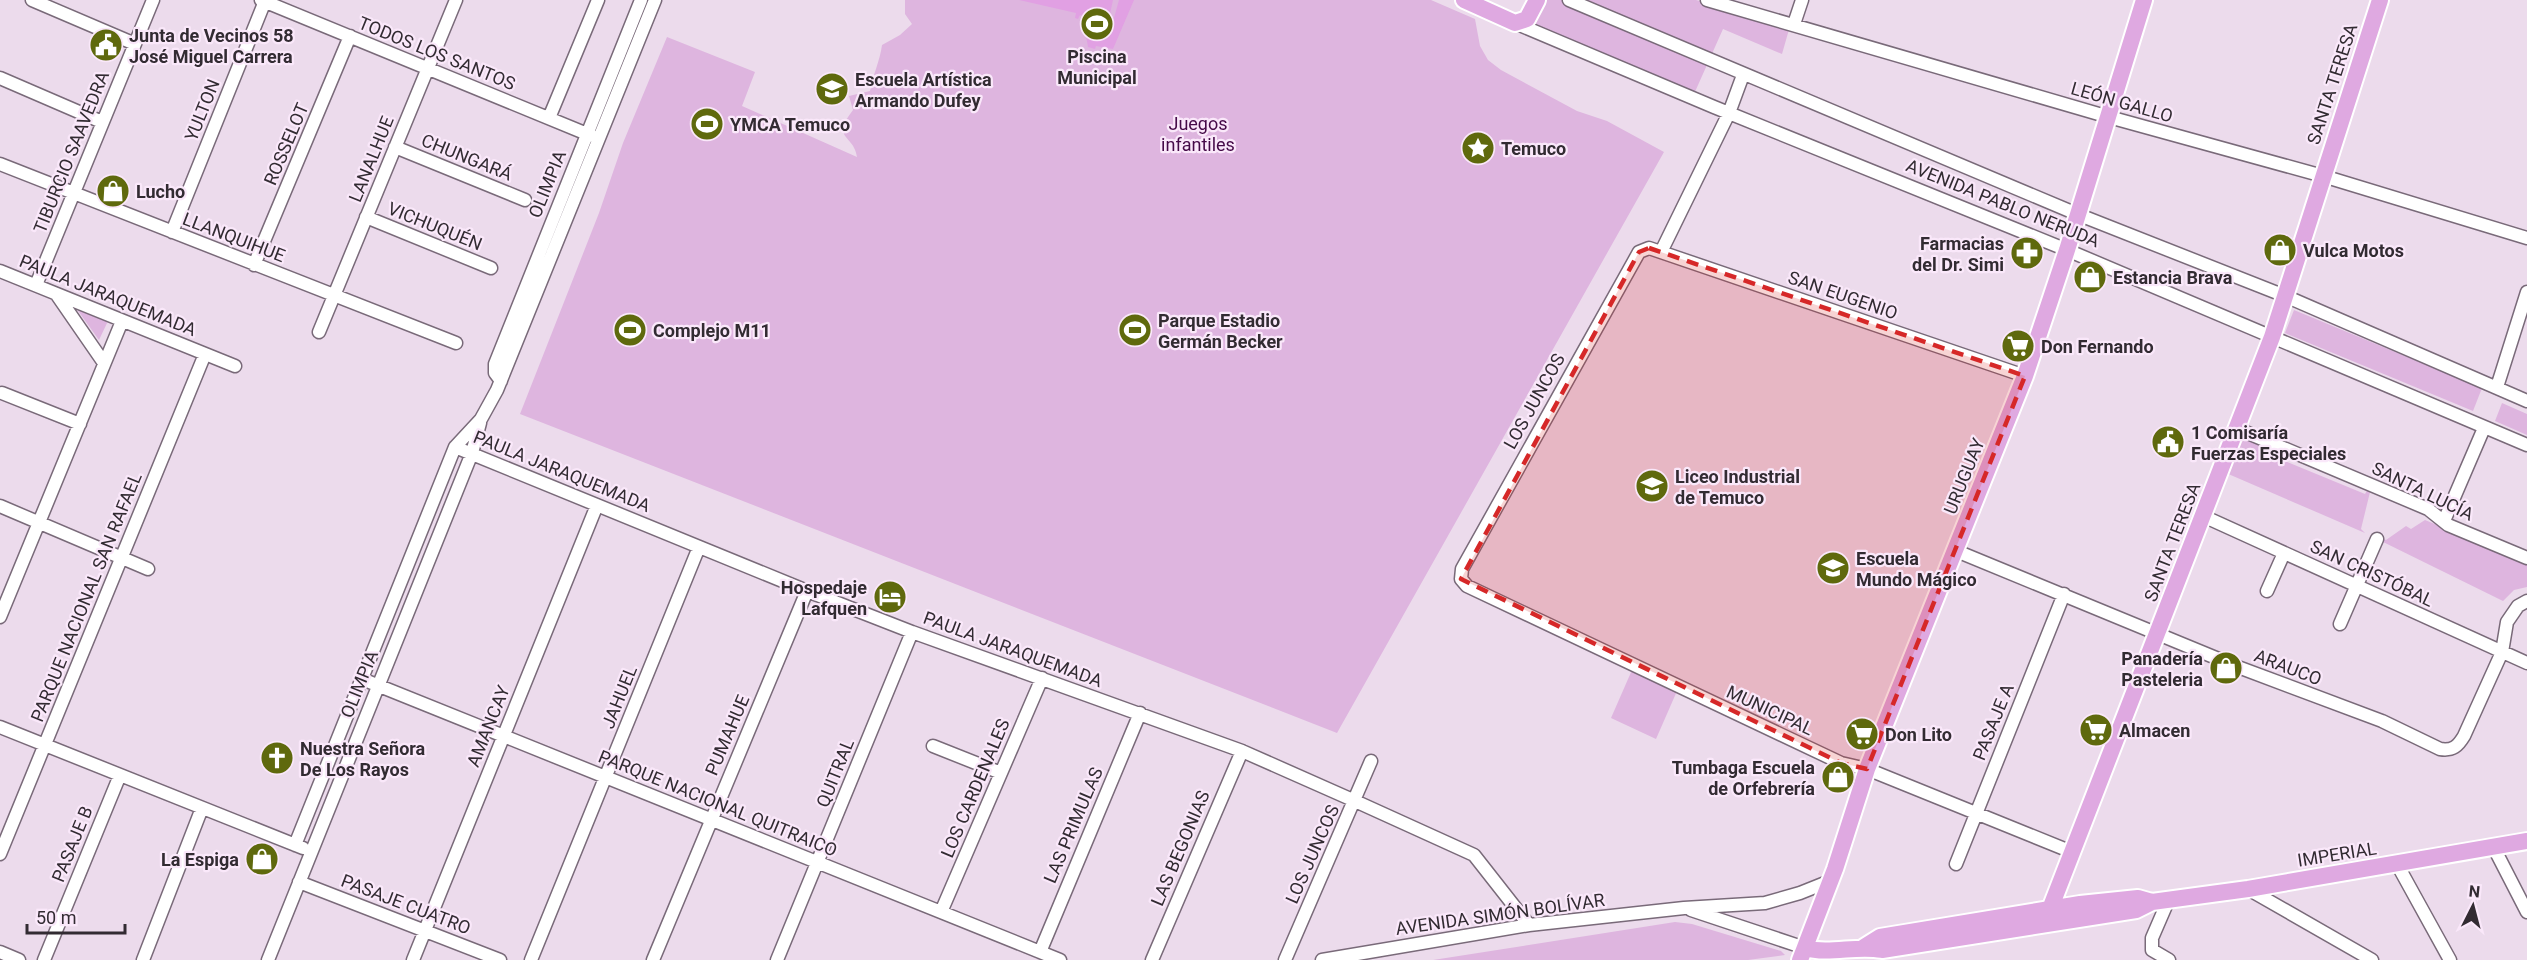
<svg xmlns="http://www.w3.org/2000/svg" width="2527" height="960" font-family="Roboto,sans-serif">
<rect width="100%" height="100%" fill="#ecdbec"/>
<path fill="#deb5df" d="M905,0H1431L1475,19L1480,46L1488,60L1501,70L1577,111L1607,121L1664,152L1337,733L520,414L599,213L623,143L667,37L755,72L742,106L857,157C854,134 830,140 853,110L849,96L870,91C873,74 880,61 882,45L900,35L912,24L905,14Z
M1541,0H1696L1790,26L1782,54L1723,29L1694,94L1527,25Z
M76,308L108,321L99,340Z
M2294,310L2482,388L2473,411L2285,333Z
M2502,403L2527,414V435L2495,421Z
M2242,433L2287,453L2285,461L2365,494L2369,487L2371,488L2361,529L2365,533L2226,473Z
M2425,520L2527,562V587L2514,590L2503,601L2377,539V536L2386,540L2406,526L2411,529Z
M1632,670L1677,691L1656,739L1611,718Z
M1675,922L1692,924L1781,951L1785,955L1748,960H1433Z"/>
<path fill="#e1a0e3" d="M1019,0H1113L1108,23L1112,25L1119,0H1134L1113,49L1096,46L1095,49L1088,47L1083,18L1093,19V17L1080,15L1078,19L1075,18L1076,13Z"/>
<g fill="none" stroke-linecap="round" stroke-linejoin="round">
<defs>
<path id="minor" d="M32,0L135,44
M261,0L592,136
M1569,0L2077,214L2285,296L2527,401
M1707,0L2109,117L2323,176L2527,238
M1515,23L1714,107L2067,250L2527,445
M1794,24L1802,0
M0,78L102,122
M549,118L598,0
M395,147L525,200
M0,164L456,343
M366,217L491,268
M172,232L265,1
M1661,252L1729,113L1743,75
M254,265L350,36
M0,271L235,366
M36,285L153,0
M57,295L104,363
M319,332L456,0
M2025,376L1649,248L1639,252L1462,569L1461,579L1467,586L1841,763L1867,769L2072,852
M501,381L495,373V364L641,0
M2497,387L2527,292
M2,393L80,424
M2236,428L2428,509L2448,525L2527,558
M455,447L807,591L912,632L1242,751L1355,801L1474,855L1529,925
M0,506L148,569
M2203,516L2527,663
M2444,521L2484,428
M1954,550L2238,667L2382,721L2440,749C2453,751 2458,746 2464,736L2502,652L2507,622L2518,606L2527,601
M2267,591L2284,553
M0,617L122,321
M2340,624L2377,539
M362,679L1060,960
M0,727L303,848
M933,746L1001,773
M295,845L455,447L481,419L497,390L655,0
M2494,848L2527,912
M0,854L205,354
M1956,864L2064,594
M2397,864L2450,960
M299,882L500,960
M2248,889L2372,960
M2168,901L2152,938V950L2169,960
M1691,910L1805,948
M941,912L1042,678
M0,952L19,960
M1040,952L1140,713
M44,960L120,775
M143,960L202,808
M268,960L472,453L480,423
M413,960L597,505
M531,960L699,547
M653,960L807,591
M777,960L912,632
M1152,960L1242,751
M1285,960L1371,761
M1322,960L1529,925L1684,908L1765,903L1800,893L1830,881"/>
<path id="major" d="M1464,0L1515,23L1527,19L1537,0
M2045,922L2272,337L2380,0
M1864,947L1880,937L2080,904L2138,898L2152,902
M1805,948C1830,955 1856,945 1882,950L2136,910L2152,902L2248,889L2527,841
M1800,960L1835,869L1867,769L2025,376L2067,250L2144,0"/>
</defs>
<use href="#minor" stroke="#796a79" stroke-width="15"/>
<use href="#major" stroke="#fff" stroke-width="20"/>
<use href="#minor" stroke="#fff" stroke-width="12"/>
<use href="#major" stroke="#dfa9e1" stroke-width="16"/>
</g>
<path fill="#d62828" fill-opacity="0.2" stroke="#d62828" stroke-width="4.5" stroke-dasharray="12 8" stroke-linejoin="round" d="M1649,248L2025,376L1867,769L1841,763L1461,579L1639,252Z"/>
<defs>
<symbol id="stadium-disc" viewBox="-11 -11 22 22"><circle r="9.5" fill="#5f690d" stroke="#fae8fa"/><path d="M0-5a6.5 5 0 1 0 0 10a6.5 5 0 1 0 0-10ZM-3.5-1.8h7v3.6h-7Z" fill="#fff"/></symbol>
<symbol id="civic-disc" viewBox="-11 -11 22 22"><circle r="9.5" fill="#5f690d" stroke="#fae8fa"/><path d="M-.6-6.5H3V-4.5H.6V-3L4-1V1h2V6H-6V1h2V-1L-.6-3ZM-1.2 2.5V6h2.4V2.5Z" fill="#fff"/></symbol>
<symbol id="school-disc" viewBox="-11 -11 22 22"><circle r="9.5" fill="#5f690d" stroke="#fae8fa"/><path d="M0-5L7-2L0 1L-7-2ZM-4 1L0 2.5L4 1V4Q0 6-4 4Z" fill="#fff"/></symbol>
<symbol id="sight-disc" viewBox="-11 -11 22 22"><circle r="9.5" fill="#5f690d" stroke="#fae8fa"/><path d="M0-6L1.8-2.2L6-1.7L2.9 1.2L3.7 5.4L0 3.3L-3.7 5.4L-2.9 1.2L-6-1.7L-1.8-2.2Z" fill="#fff"/></symbol>
<symbol id="shop-disc" viewBox="-11 -11 22 22"><circle r="9.5" fill="#5f690d" stroke="#fae8fa"/><path d="M-5-2.5h2.3a2.7 3.5 0 0 1 5.4 0H5L5.5 6h-11ZM-1.5-2.5h3a1.5 2.3 0 0 0-3 0Z" fill="#fff"/></symbol>
<symbol id="pharmacy-disc" viewBox="-11 -11 22 22"><circle r="9.5" fill="#5f690d" stroke="#fae8fa"/><path d="M-2-6h4v4h4v4h-4v4h-4v-4h-4v-4h4Z" fill="#fff"/></symbol>
<symbol id="supermarket-disc" viewBox="-11 -11 22 22"><circle r="9.5" fill="#5f690d" stroke="#fae8fa"/><path d="M-6-5.5h2.5l.6 2H6L4.5 2H-2.5L-4.4-4H-6ZM-1.5 3.2a1.3 1.3 0 1 0 .1 0ZM3 3.2a1.3 1.3 0 1 0 .1 0Z" fill="#fff"/></symbol>
<symbol id="hotel-disc" viewBox="-11 -11 22 22"><circle r="9.5" fill="#5f690d" stroke="#fae8fa"/><path d="M-6-4.5h1.5V1H6V5H4.5V3h-9V5H-6ZM-4 0a1.8 1.8 0 1 1 3.6 0ZM.5 0V-2.5h3Q6-2.5 6 0Z" fill="#fff"/></symbol>
<symbol id="church-disc" viewBox="-11 -11 22 22"><circle r="9.5" fill="#5f690d" stroke="#fae8fa"/><path d="M-1.2-6h2.4v3.5h3.3v2.4h-3.3V6h-2.4V-.1h-3.3v-2.4h3.3Z" fill="#fff"/></symbol>
</defs>
<g fill-rule="evenodd">
<use href="#stadium-disc" x="1078" y="5" width="38" height="38"/>
<use href="#civic-disc" x="87" y="26" width="38" height="38"/>
<use href="#school-disc" x="813" y="70" width="38" height="38"/>
<use href="#stadium-disc" x="688" y="105" width="38" height="38"/>
<use href="#sight-disc" x="1459" y="129" width="38" height="38"/>
<use href="#shop-disc" x="94" y="172" width="38" height="38"/>
<use href="#shop-disc" x="2261" y="231" width="38" height="38"/>
<use href="#pharmacy-disc" x="2008" y="234" width="38" height="38"/>
<use href="#shop-disc" x="2071" y="258" width="38" height="38"/>
<use href="#stadium-disc" x="611" y="311" width="38" height="38"/>
<use href="#stadium-disc" x="1116" y="311" width="38" height="38"/>
<use href="#supermarket-disc" x="1999" y="327" width="38" height="38"/>
<use href="#civic-disc" x="2149" y="423" width="38" height="38"/>
<use href="#school-disc" x="1633" y="467" width="38" height="38"/>
<use href="#school-disc" x="1814" y="549" width="38" height="38"/>
<use href="#hotel-disc" x="871" y="578" width="38" height="38"/>
<use href="#shop-disc" x="2207" y="649" width="38" height="38"/>
<use href="#supermarket-disc" x="2077" y="711" width="38" height="38"/>
<use href="#supermarket-disc" x="1843" y="715" width="38" height="38"/>
<use href="#church-disc" x="258" y="739" width="38" height="38"/>
<use href="#shop-disc" x="1819" y="758" width="38" height="38"/>
<use href="#shop-disc" x="243" y="840" width="38" height="38"/>
</g>
<g text-anchor="middle" dominant-baseline="central" stroke-width="4.5" stroke-linejoin="round" paint-order="stroke">
<g font-size="18" font-weight="bold" fill="#322b32" stroke="#fae8fa" text-anchor="start">
<text x="129" y="35">Junta de Vecinos 58<tspan x="129" dy="21">José Miguel Carrera</tspan></text>
<text x="1097" y="56" text-anchor="middle">Piscina<tspan x="1097" dy="21">Municipal</tspan></text>
<text x="855" y="79">Escuela Artística<tspan x="855" dy="21">Armando Dufey</tspan></text>
<text x="730" y="124">YMCA Temuco</text>
<text x="1501" y="148">Temuco</text>
<text x="136" y="191">Lucho</text>
<text x="2004" y="243" text-anchor="end">Farmacias<tspan x="2004" dy="21">del Dr. Simi</tspan></text>
<text x="2303" y="250">Vulca Motos</text>
<text x="2113" y="277">Estancia Brava</text>
<text x="1158" y="320">Parque Estadio<tspan x="1158" dy="21">Germán Becker</tspan></text>
<text x="653" y="330">Complejo M11</text>
<text x="2041" y="346">Don Fernando</text>
<text x="2191" y="432">1 Comisaría<tspan x="2191" dy="21">Fuerzas Especiales</tspan></text>
<text x="1675" y="476">Liceo Industrial<tspan x="1675" dy="21">de Temuco</tspan></text>
<text x="1856" y="558">Escuela<tspan x="1856" dy="21">Mundo Mágico</tspan></text>
<text x="867" y="587" text-anchor="end">Hospedaje<tspan x="867" dy="21">Lafquen</tspan></text>
<text x="2203" y="658" text-anchor="end">Panadería<tspan x="2203" dy="21">Pasteleria</tspan></text>
<text x="2119" y="730">Almacen</text>
<text x="1885" y="734">Don Lito</text>
<text x="300" y="748">Nuestra Señora<tspan x="300" dy="21">De Los Rayos</tspan></text>
<text x="1815" y="767" text-anchor="end">Tumbaga Escuela<tspan x="1815" dy="21">de Orfebrería</tspan></text>
<text x="239" y="859" text-anchor="end">La Espiga</text>
</g>
<g font-size="18" fill="#322b32" stroke="#fae8fa">
<text transform="translate(437 53) rotate(22)">TODOS LOS SANTOS</text>
<text transform="translate(2332 84) rotate(-72)">SANTA TERESA</text>
<text transform="translate(2122 102) rotate(16)">LEÓN GALLO</text>
<text transform="translate(202 110) rotate(-68)">YULTON</text>
<text transform="translate(286 144) rotate(-67)">ROSSELOT</text>
<text transform="translate(71 152) rotate(-68)">TIBURCIO SAAVEDRA</text>
<text transform="translate(467 157) rotate(22)">CHUNGARÁ</text>
<text transform="translate(371 159) rotate(-68)">LANALHUE</text>
<text transform="translate(547 184) rotate(-68)">OLIMPIA</text>
<text transform="translate(2003 203) rotate(22)">AVENIDA PABLO NERUDA</text>
<text transform="translate(435 226) rotate(22)">VICHUQUÉN</text>
<text transform="translate(234 237) rotate(21)">LLANQUIHUE</text>
<text transform="translate(108 295) rotate(22)">PAULA JARAQUEMADA</text>
<text transform="translate(1843 295) rotate(19)">SAN EUGENIO</text>
<text transform="translate(1534 401) rotate(-61)">LOS JUNCOS</text>
<text transform="translate(562 471) rotate(22)">PAULA JARAQUEMADA</text>
<text transform="translate(1964 476) rotate(-68)">URUGUAY</text>
<text transform="translate(2423 491) rotate(26)">SANTA LUCÍA</text>
<text transform="translate(2172 542) rotate(-69)">SANTA TERESA</text>
<text transform="translate(2372 573) rotate(25)">SAN CRISTÓBAL</text>
<text transform="translate(86 597) rotate(-68)">PARQUE NACIONAL SAN RAFAEL</text>
<text transform="translate(1013 649) rotate(20)">PAULA JARAQUEMADA</text>
<text transform="translate(2288 667) rotate(21)">ARAUCO</text>
<text transform="translate(359 684) rotate(-68)">OLIMPIA</text>
<text transform="translate(619 697) rotate(-68)">JAHUEL</text>
<text transform="translate(1770 710) rotate(25)">MUNICIPAL</text>
<text transform="translate(1993 722) rotate(-68)">PASAJE A</text>
<text transform="translate(488 726) rotate(-68)">AMANCAY</text>
<text transform="translate(727 735) rotate(-67)">PUMAHUE</text>
<text transform="translate(835 773) rotate(-68)">QUITRAL</text>
<text transform="translate(975 788) rotate(-67)">LOS CARDENALES</text>
<text transform="translate(718 803) rotate(22)">PARQUE NACIONAL QUITRAICO</text>
<text transform="translate(1073 825) rotate(-67)">LAS PRIMULAS</text>
<text transform="translate(72 844) rotate(-68)">PASAJE B</text>
<text transform="translate(1180 848) rotate(-67)">LAS BEGONIAS</text>
<text transform="translate(1312 854) rotate(-66)">LOS JUNCOS</text>
<text transform="translate(2337 854) rotate(-9)">IMPERIAL</text>
<text transform="translate(406 904) rotate(21)">PASAJE CUATRO</text>
<text transform="translate(1500 914) rotate(-8)">AVENIDA SIMÓN BOLÍVAR</text>
</g>
<g font-size="18" fill="#450a48" stroke="#fae8fa">
<text x="1198" y="123">Juegos<tspan x="1198" dy="21">infantiles</tspan></text>
</g>
</g>
<g transform="translate(2473 906) rotate(6)" stroke="#fae8fa" stroke-width="4.5" paint-order="stroke">
<path d="M0-4.5L10 22L0 15L-10 22Z" fill="#322b32"/>
<text y="-9" font-size="16" font-weight="bold" text-anchor="middle" fill="#322b32">N</text>
</g>
<path d="M27 924v9h98v-9" fill="none" stroke="#322b32" stroke-width="3"/>
<text x="36" y="924" font-size="18" fill="#322b32" stroke="#fae8fa" stroke-width="4.5" paint-order="stroke">50 m</text>
</svg>
